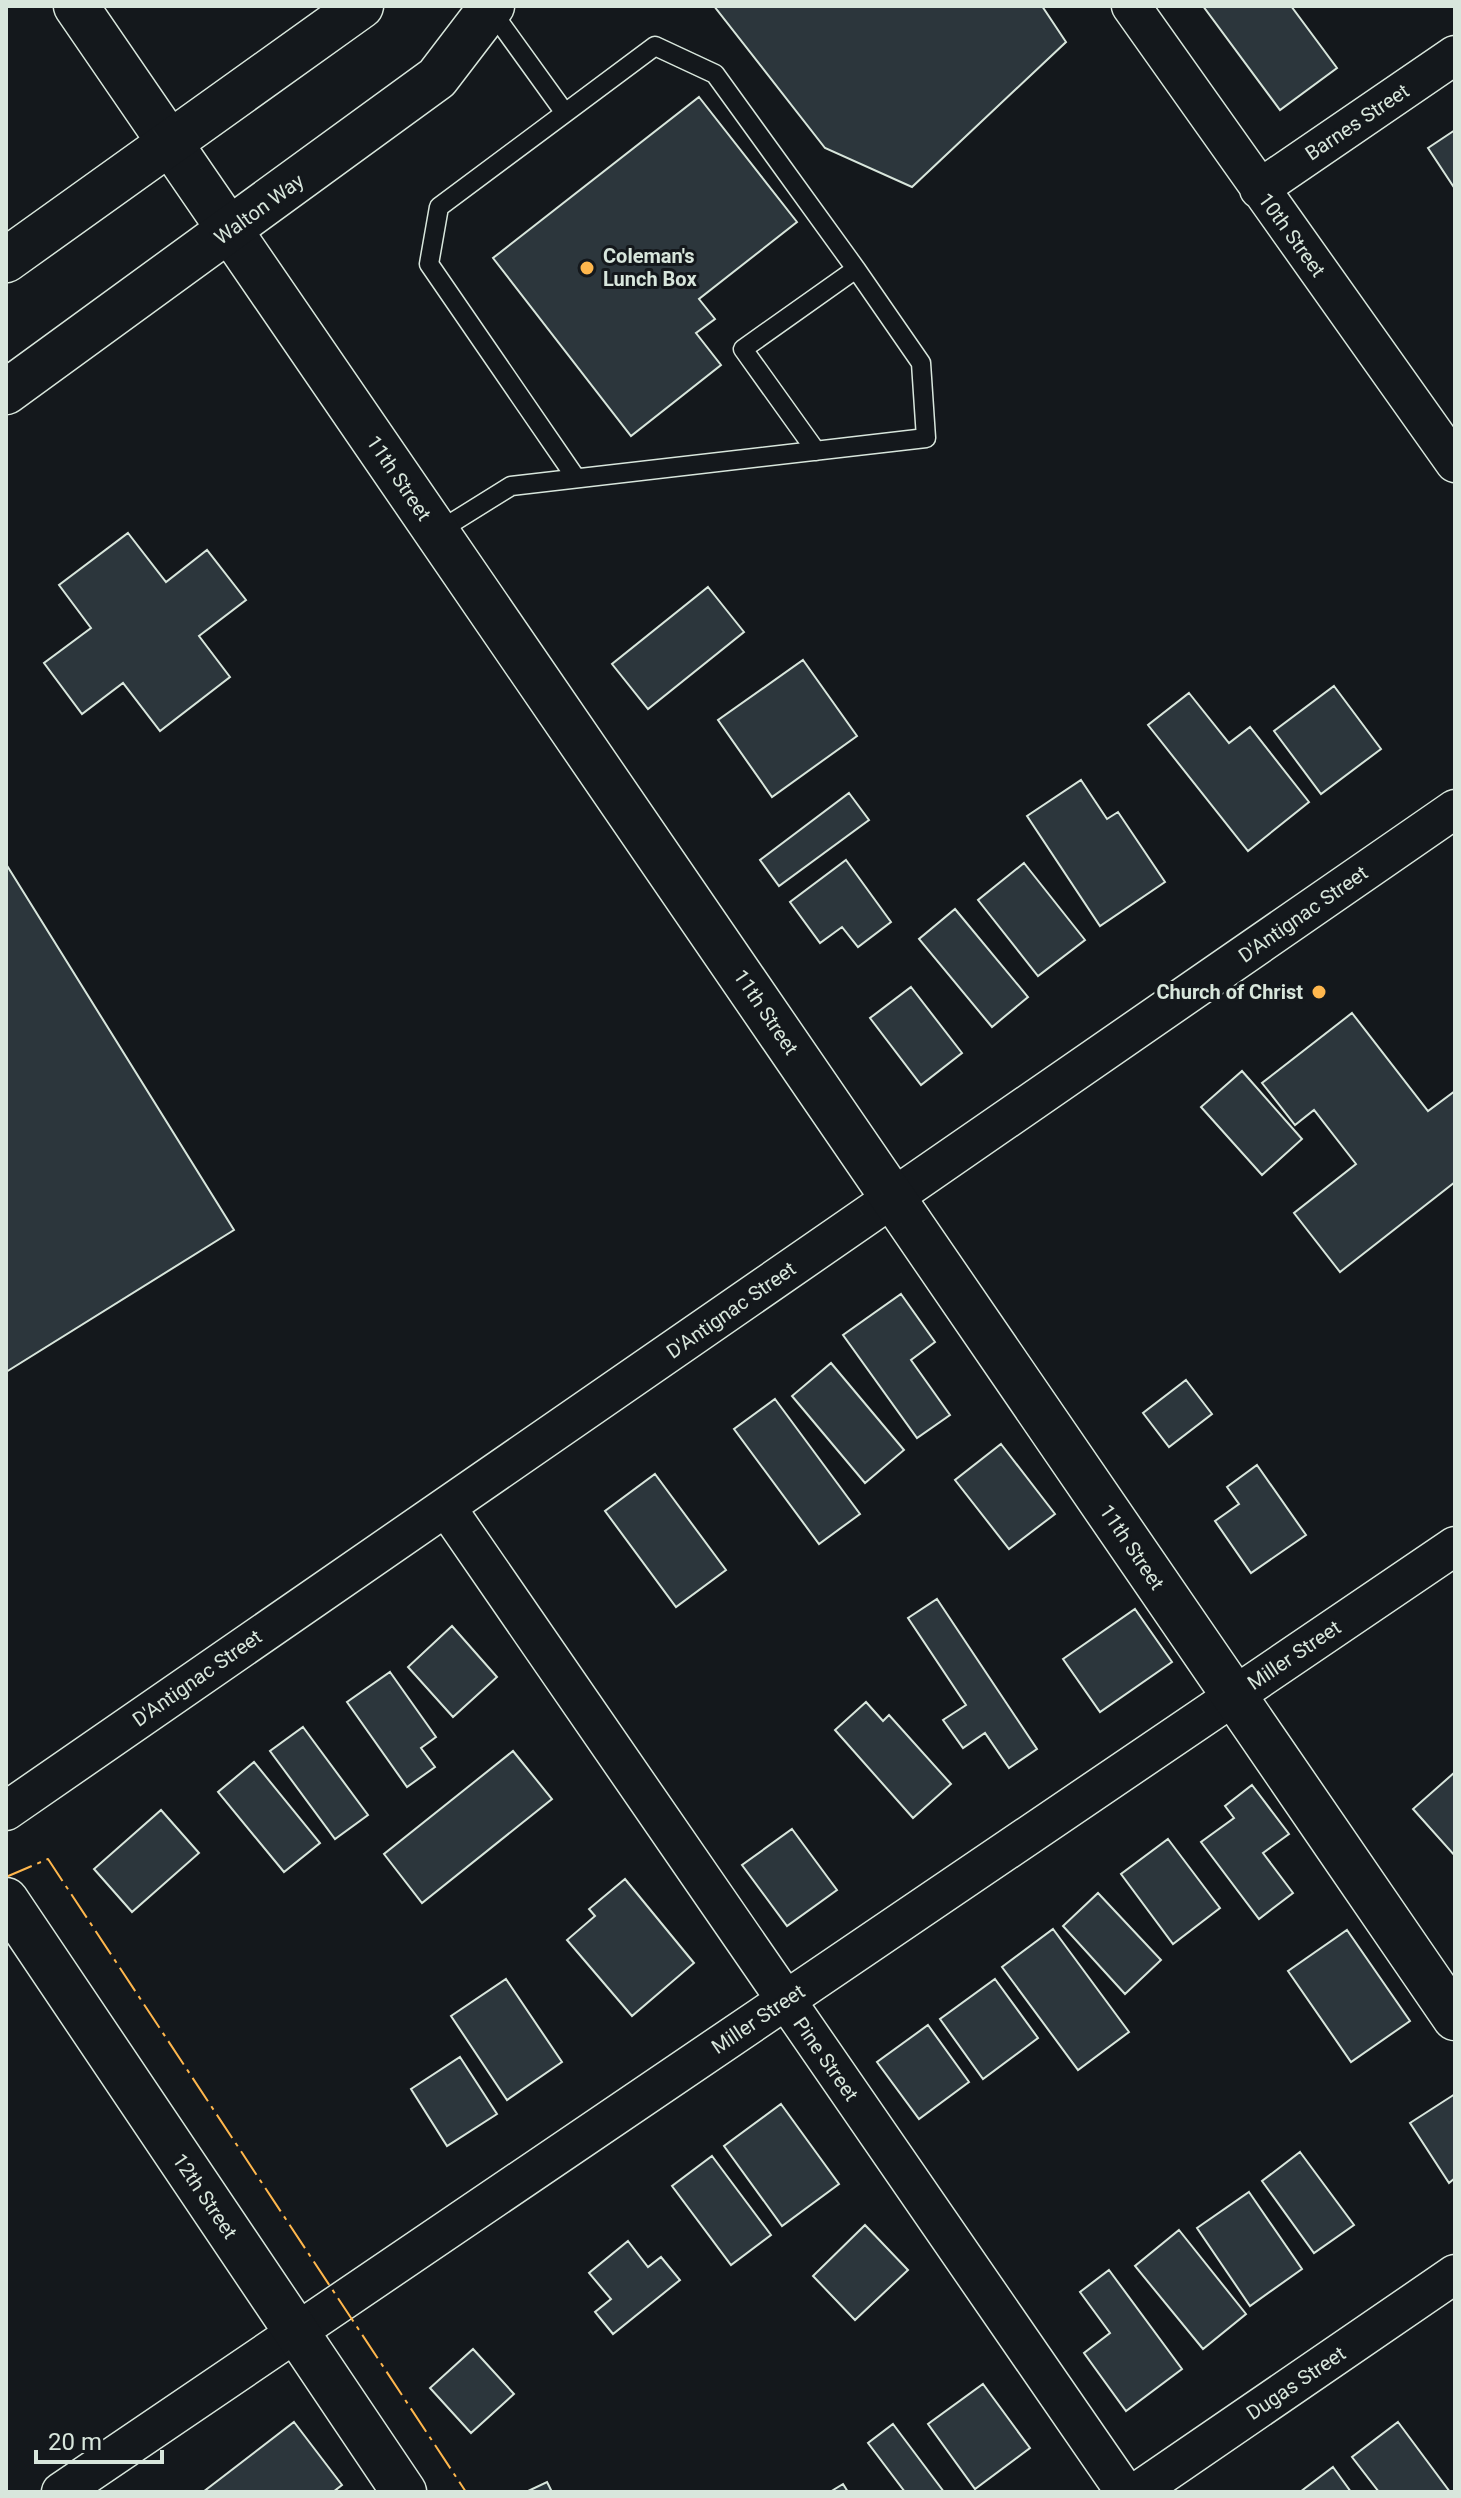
<svg xmlns="http://www.w3.org/2000/svg" width="1461" height="2498" font-family="Roboto,sans-serif">
<rect width="100%" height="100%" fill="#14181c"/>
<path fill="#2c363c" stroke="#d8e6dc" stroke-width="2" d="M714,6H1042L1066,42L912,187L825,148Z
M1203,6H1291L1337,68L1280,110Z
M699,97L797,222L699,299L715,319L696,333L721,365L631,436L493,258Z
M1455,130V189L1428,148Z
M128,533L166,582L207,550L246,600L199,636L230,677L160,731L123,683L82,714L44,663L91,628L59,585Z
M708,587L744,632L648,709L612,664Z
M803,660L857,736L772,797L718,720Z
M1334,686L1381,749L1321,794L1274,731Z
M1189,693L1229,743L1250,727L1309,802L1248,851L1148,725Z
M1081,780L1107,819L1118,812L1165,882L1100,926L1027,816Z
M849,793L869,820L779,886L760,860Z
M846,860L891,922L858,947L842,927L820,943L790,902Z
M1024,863L1085,940L1038,976L978,900Z
M6,864L234,1230L6,1372Z
M955,909L1028,997L992,1027L919,939Z
M911,987L962,1053L921,1085L870,1018Z
M1352,1013L1428,1111L1455,1091V1182L1340,1272L1294,1213L1356,1164L1314,1110L1295,1125L1262,1083Z
M1242,1071L1302,1139L1262,1175L1201,1107Z
M901,1294L935,1342L911,1360L950,1415L917,1438L843,1335Z
M831,1363L904,1450L865,1483L792,1396Z
M1186,1380L1212,1414L1169,1447L1143,1413Z
M775,1399L860,1514L819,1544L734,1429Z
M1001,1444L1055,1514L1009,1549L955,1480Z
M1257,1465L1306,1535L1251,1573L1215,1521L1239,1504L1227,1487Z
M655,1474L726,1570L676,1607L605,1511Z
M937,1599L1037,1749L1009,1768L985,1733L963,1748L943,1720L966,1705L908,1618Z
M1135,1609L1172,1662L1100,1712L1063,1659Z
M452,1626L497,1677L453,1717L408,1667Z
M390,1672L436,1737L421,1748L435,1767L407,1787L347,1702Z
M866,1702L883,1721L889,1715L951,1784L913,1818L835,1730Z
M303,1727L368,1815L335,1839L270,1751Z
M513,1751L552,1799L422,1903L384,1854Z
M254,1762L320,1843L284,1872L218,1792Z
M1455,1772V1856L1413,1809Z
M1252,1785L1289,1834L1263,1853L1293,1893L1259,1919L1201,1842L1234,1818L1225,1806Z
M161,1810L199,1853L132,1912L94,1869Z
M792,1829L837,1890L787,1926L742,1865Z
M1168,1839L1220,1908L1173,1944L1121,1874Z
M625,1879L694,1963L632,2016L567,1940L595,1916L589,1909Z
M1098,1893L1161,1960L1125,1994L1063,1926Z
M1053,1929L1129,2032L1078,2070L1002,1967Z
M1347,1930L1410,2021L1351,2062L1288,1971Z
M506,1979L562,2062L507,2100L451,2016Z
M995,1979L1038,2038L983,2079L940,2019Z
M928,2025L969,2082L919,2119L877,2062Z
M460,2057L497,2114L447,2146L411,2089Z
M1455,2094V2178L1449,2183L1410,2123Z
M781,2104L839,2184L782,2226L724,2146Z
M1300,2152L1354,2225L1314,2253L1262,2181Z
M712,2156L771,2235L731,2265L672,2186Z
M1249,2192L1302,2269L1250,2306L1197,2228Z
M865,2225L908,2270L855,2320L813,2276Z
M1179,2230L1246,2314L1203,2349L1135,2266Z
M628,2241L648,2267L661,2257L680,2280L613,2334L595,2312L611,2299L589,2273Z
M1109,2270L1182,2369L1126,2411L1084,2353L1110,2333L1080,2292Z
M473,2349L514,2394L471,2433L430,2388Z
M983,2384L1030,2448L975,2489L928,2424Z
M294,2422L342,2485L333,2492H203Z
M1398,2422L1450,2492H1379L1352,2457Z
M893,2424L944,2492H905L868,2443Z
M1333,2467L1351,2492H1300Z
M547,2482L552,2492H526Z
M843,2484L848,2492H830Z"/>
<g fill="none" stroke-linecap="round" stroke-linejoin="round">
<defs>
<path id="service" d="M490,9L565,113
M816,451L743,349L856,269
M437,532L511,486L926,438L921,363L856,269L715,74L655,46L439,207L429,264L576,478"/>
<path id="minor" d="M1131,6L1455,463
M1259,189L1455,55
M446,1507L1125,2492
M6,1811L1455,809
M61,2492L1455,1546
M1137,2492L1455,2274"/>
<path id="tertiary" d="M6,1900L404,2492"/>
<path id="secondary" d="M76,6L1455,2018"/>
<path id="primary" d="M6,260L361,6
M6,392L437,78L492,6"/>
</defs>
<use href="#service" stroke="#d8e6dc" stroke-width="21"/>
<use href="#minor" stroke="#d8e6dc" stroke-width="41"/>
<use href="#tertiary" stroke="#d8e6dc" stroke-width="47"/>
<use href="#secondary" stroke="#d8e6dc" stroke-width="47"/>
<use href="#primary" stroke="#d8e6dc" stroke-width="47"/>
<use href="#service" stroke="#14181c" stroke-width="18"/>
<use href="#minor" stroke="#14181c" stroke-width="38"/>
<use href="#tertiary" stroke="#14181c" stroke-width="44"/>
<use href="#secondary" stroke="#14181c" stroke-width="44"/>
<use href="#primary" stroke="#14181c" stroke-width="44"/>
<path stroke="#ffb74d" stroke-width="2" stroke-dasharray="28 6 4 6" stroke-linecap="butt" d="M6,1877L48,1859L466,2492"/>
</g>
<g fill="#ffb74d" stroke="#14181c" stroke-width="3">
<circle cx="587" cy="268" r="8"/>
<circle cx="1319" cy="992" r="8"/>
</g>
<g text-anchor="middle" dominant-baseline="central" stroke-width="6" stroke-linejoin="round" paint-order="stroke">
<g font-size="20" fill="#d8e6dc" stroke="#14181c">
<text transform="translate(1357 122) rotate(-34)">Barnes Street</text>
<text transform="translate(259 209) rotate(-36)">Walton Way</text>
<text transform="translate(1292 235) rotate(54)">10th Street</text>
<text transform="translate(399 478) rotate(56)">11th Street</text>
<text transform="translate(1303 914) rotate(-35)">D'Antignac Street</text>
<text transform="translate(766 1012) rotate(56)">11th Street</text>
<text transform="translate(731 1310) rotate(-35)">D'Antignac Street</text>
<text transform="translate(1132 1547) rotate(56)">11th Street</text>
<text transform="translate(1294 1655) rotate(-34)">Miller Street</text>
<text transform="translate(197 1678) rotate(-35)">D'Antignac Street</text>
<text transform="translate(758 2019) rotate(-34)">Miller Street</text>
<text transform="translate(826 2059) rotate(55)">Pine Street</text>
<text transform="translate(205 2196) rotate(56)">12th Street</text>
<text transform="translate(1296 2383) rotate(-34)">Dugas Street</text>
</g>
<g font-size="20" font-weight="bold" fill="#d8e6dc" stroke="#14181c" text-anchor="start">
<text x="603" y="256">Coleman's<tspan x="603" dy="23">Lunch Box</tspan></text>
<text x="1303" y="992" text-anchor="end">Church of Christ</text>
</g>
</g>
<rect width="1461" height="2498" fill="none" stroke="#d8e6dc" stroke-width="16"/>
<path d="M36 2450v12h126v-12" fill="none" stroke="#d8e6dc" stroke-width="4"/>
<text x="48" y="2450" font-size="24" fill="#d8e6dc" stroke="#14181c" stroke-width="6" paint-order="stroke">20 m</text>
</svg>
